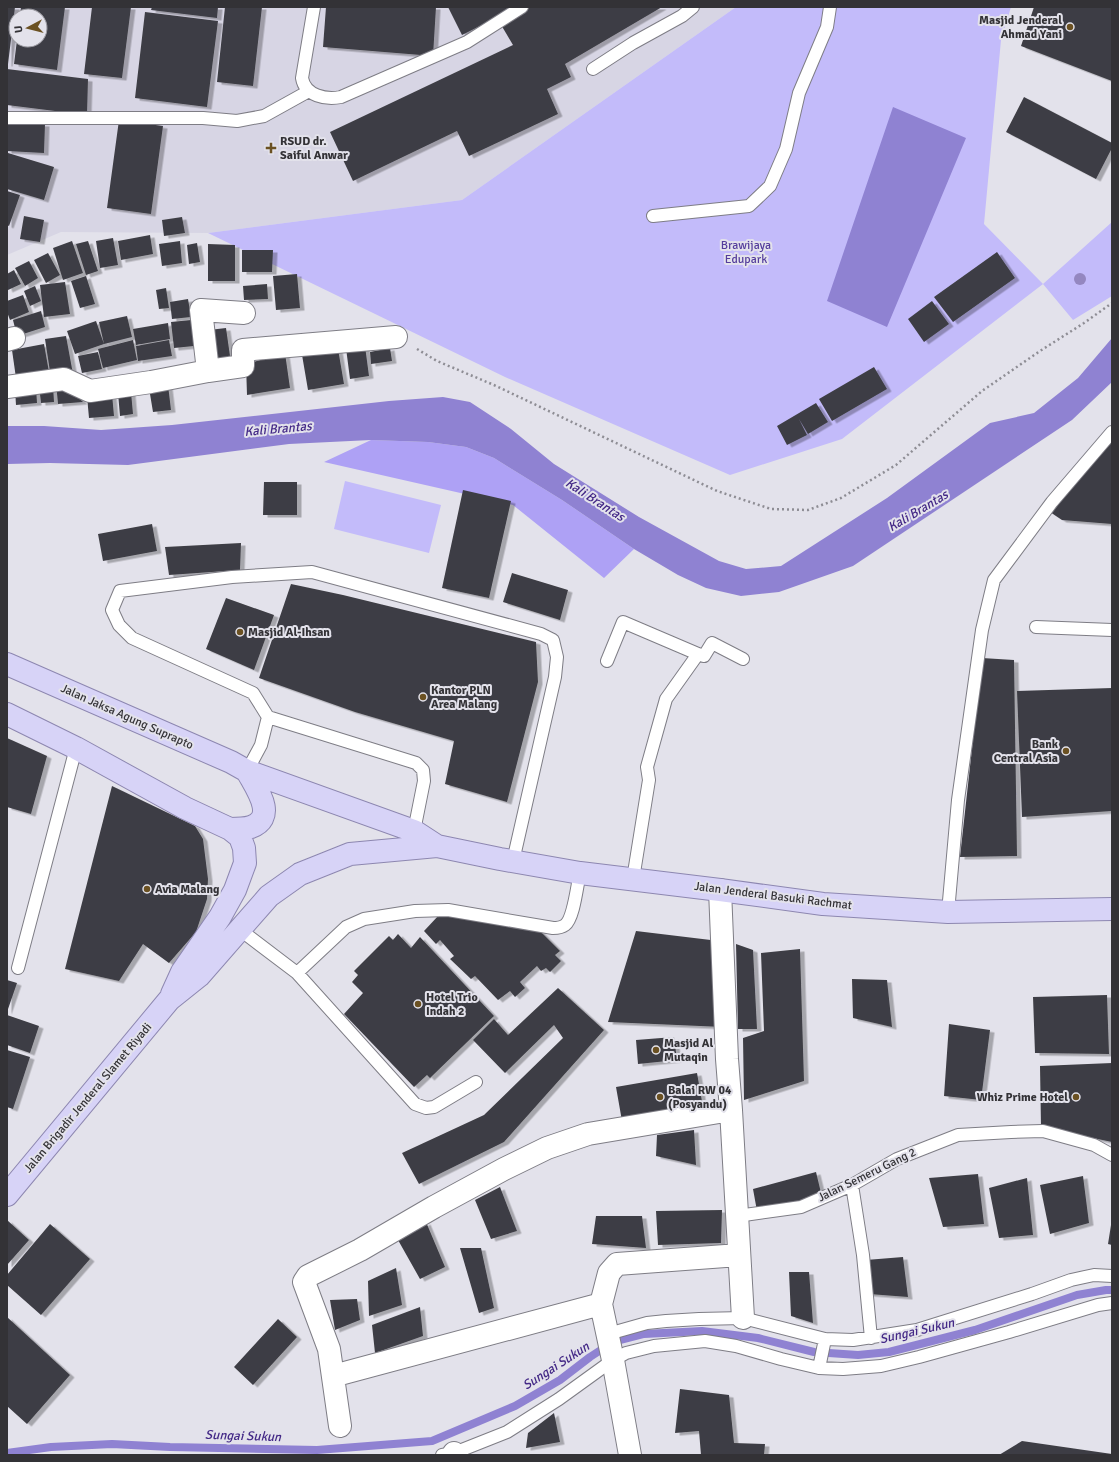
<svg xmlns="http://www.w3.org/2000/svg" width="1119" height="1462" font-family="Signika,sans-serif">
<defs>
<filter id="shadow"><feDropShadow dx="4.5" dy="2.5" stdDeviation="0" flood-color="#0004"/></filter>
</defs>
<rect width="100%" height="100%" fill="#e3e2eb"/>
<path fill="#d7d5e4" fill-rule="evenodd" d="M7,7H736L462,200L208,233L61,232L7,255ZM16,16H40V40H16Z"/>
<path fill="#c3bbfa" d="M736,7H1011L1001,40L984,224L1043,284L1112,222V296L1073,320L1043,284L842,439L730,475L505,377L208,233L462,200Z
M345,481L441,505L429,553L334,529Z"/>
<path fill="#aea1f5" d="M371,440L428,442L466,447L494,458L562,500L634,549L604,578L513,505L324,462Z"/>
<path fill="#8f82d2" d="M893,107L966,138L887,327L827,301Z
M1112,338V382L1072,420L853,566L779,592L741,596L706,588L678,575L634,549L562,500L494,458L466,447L428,442L371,440L289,444L128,465L50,463L7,464V426H44L101,430L172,425L389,401L443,397L470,402L511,429L554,464L639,517L719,561L746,569L781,566L887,498L990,423L1034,413L1078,378Z"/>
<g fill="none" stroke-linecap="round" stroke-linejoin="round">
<path stroke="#8f82d2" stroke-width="8" d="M7,1453L51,1447L112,1444L170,1447L317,1450L432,1441L515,1406L560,1380L590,1357L613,1342L644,1334L702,1331L758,1338L814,1352L858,1355L889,1352L975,1330L1077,1295L1106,1290H1112"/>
</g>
<path fill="#3e3e44" filter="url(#shadow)" d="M7,7H15L8,64H7Z
M21,7H65L57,70L14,64L17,40H40V16H20Z
M92,7H131L122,78L84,74Z
M152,7H218L217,18L151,10Z
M225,7H262L253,86L217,82Z
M326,7H436L433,56L323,47Z
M448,7H518L462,35Z
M528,7H662L565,64L571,77L547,89L558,114L469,156L457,131L353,181L330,132L513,45L500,23Z
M1034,7H1112V81L1021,46Z
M145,12L218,21L207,107L135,98Z
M7,69L88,79L87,115L7,105Z
M1024,97L1112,143V148L1096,179L1006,132Z
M119,120L163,126L151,214L107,208Z
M7,122L45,124L44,153L7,151Z
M8,153L54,167L44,200L7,189V158Z
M7,191L20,195L9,226L7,225Z
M24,216L44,220L40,242L20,239Z
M182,217L185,233L164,236L162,220Z
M150,235L153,254L121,260L118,241Z
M113,238L118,265L100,268L96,241Z
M72,241L83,273L63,280L53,248Z
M88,241L98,271L86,275L76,244Z
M180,241L182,263L162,266L159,244Z
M197,243L200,262L189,264L187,245Z
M208,244L235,245V281H208Z
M242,250H273L272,272H242Z
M997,252L1015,278L953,322L934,297Z
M48,253L60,275L46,283L34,260Z
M29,261L38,278L25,286L15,268Z
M14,270L21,284L8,290L7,287V274Z
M297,274L300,308L276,310L273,276Z
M86,276L95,304L80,308L71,281Z
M65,282L70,314L44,317L40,285Z
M267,284L268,299L244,300L243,286Z
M35,286L41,301L30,306L24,291Z
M166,288L169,308L159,309L156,290Z
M23,295L29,312L10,320L7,312V301Z
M188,299L191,317L172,319L170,302Z
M932,301L949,324L924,342L908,319Z
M41,311L45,327L17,336L13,320Z
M127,316L132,337L104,344L99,322Z
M191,320L194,346L174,348L171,322Z
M96,321L104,344L75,354L67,331Z
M168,323L170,339L136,345L133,329Z
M226,328L231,363L215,365L209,330Z
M66,336L73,374L51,378L45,339Z
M133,340L137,360L103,368L98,349Z
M169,340L172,356L138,361L136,346Z
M337,343L344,384L308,390L301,349Z
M44,344L49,372L16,378L12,350Z
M365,346L369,376L350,379L346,348Z
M390,348L392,361L371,364L370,352Z
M98,352L102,369L82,373L78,356Z
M285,353L290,388L247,395L246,364Z
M874,367L887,389L832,421L819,399Z
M56,383L75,394L83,402L58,404Z
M53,385L54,402L41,403L39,386Z
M168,385L171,410L153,412L149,388Z
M36,387L37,403L16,405L15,389Z
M131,392L133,414L120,416L118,393Z
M112,394L114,416L89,418L87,396Z
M816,403L828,422L808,434L799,419L807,435L787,445L777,426Z
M1112,439V524L1062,520L1050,512Z
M264,482H297V515H263Z
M463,490L511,501L489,598L442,588Z
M152,524L157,551L103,561L98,534Z
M241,543L240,570L169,575L165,547Z
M512,573L568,590L560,620L503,602Z
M291,584L343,595L536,642L538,682L507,802L445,784L454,741L355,712L259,678Z
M226,598L274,615L254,670L206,649Z
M982,658L1014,660L1017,856L960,857Z
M1112,688V811L1022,817L1017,691Z
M7,738L47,756L31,814L7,807Z
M112,786L195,826L203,839L208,879L207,899L196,932L169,963L143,944L119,981L65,969Z
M439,915L540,931L560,951L555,955L561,961L550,972L546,968L541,971L537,966L520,982L525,988L515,997L510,991L498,1000L475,976L471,979L450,959L454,956L440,940L436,944L424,931Z
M636,931L719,941L723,1027L608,1022Z
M398,934L411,948L420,937L494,1016L430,1078L427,1075L414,1087L344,1014L363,993L352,982L358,975L354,971L389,936L393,940Z
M736,944L753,950L757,1029H738Z
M800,949L804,1081L744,1100L743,1038L764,1031L761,953Z
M852,979L887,980L892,1027L853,1018Z
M7,980L17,983L7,1012Z
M558,988L604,1030L504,1142L419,1184L402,1153L484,1115L563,1038L554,1025L505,1073L473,1040L494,1019L508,1035Z
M1107,995L1109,1054L1035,1053L1033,997Z
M7,1015L39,1026L30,1053L7,1045Z
M949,1024L990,1030L981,1100L944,1096Z
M674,1037L677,1060L638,1064L636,1040Z
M7,1050L30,1057L13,1109L7,1107Z
M1112,1063V1142L1041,1127L1040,1066Z
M697,1073L703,1107L622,1121L616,1087Z
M694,1130L696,1165L656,1156L657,1135Z
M816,1172L822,1197L757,1211L753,1189Z
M978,1174L984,1224L943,1227L929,1178Z
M1083,1176L1089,1223L1050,1234L1040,1185Z
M1027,1178L1033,1235L999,1238L989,1188Z
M500,1187L517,1231L491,1239L475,1200Z
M722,1210L721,1243L658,1245L656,1211Z
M596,1216H642L646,1248L592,1244Z
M7,1220L29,1240L7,1265Z
M426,1222L445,1267L420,1279L398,1240Z
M50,1224L90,1259L41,1315L7,1285V1275Z
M1111,1225H1112V1245L1108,1244Z
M460,1248H481L494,1308L479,1313Z
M903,1257L908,1297L869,1294L866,1260Z
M396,1268L402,1305L369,1316L368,1281Z
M789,1272H809L813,1323L791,1316Z
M357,1299L360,1320L335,1330L330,1300Z
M420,1307L423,1336L375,1353L372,1325Z
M7,1317L70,1375L27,1424L7,1406Z
M278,1319L297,1337L253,1385L234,1367Z
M680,1389L729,1395L734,1443L765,1444L764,1455H701L699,1431L675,1433Z
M554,1413L560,1442L526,1448L528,1433Z
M1022,1441L1112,1454V1455H999Z"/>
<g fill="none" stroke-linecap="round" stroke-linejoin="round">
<defs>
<path id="lane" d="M314,7L302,78C305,96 326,100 341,97L467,42L522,7
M593,69L633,43L682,16L693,7
M7,118H203L237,121L264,116L309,91
M653,216L749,206L770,186L786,149L799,93L827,27L830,7
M1036,627L1112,630
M607,661L623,622L698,654
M247,771L261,745L268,717
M414,831L424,781L423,770L416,763L268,717L253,693L132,638L119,625L112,610L120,591L232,577L312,572L541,634L553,640L557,657L555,677L513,861
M633,879L649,780L647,767L666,699L698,654L704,656L712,643L743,659
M948,912L958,800L982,630L994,580L1052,502L1112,432
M239,929L297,973L415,1104L426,1108L434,1107L476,1082
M18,968L76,748
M297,973L346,927L364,919L415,911L448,910L553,928C557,928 561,928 565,925C574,918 577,885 580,873
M852,1185L863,1255L871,1338
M737,1216L801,1207L852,1185L897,1159L958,1135L1011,1132L1043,1131L1094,1145L1112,1155
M608,1334L647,1323L666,1321L699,1319L743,1318L825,1339L853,1340L917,1330L1032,1294L1071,1280L1094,1275L1112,1276
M825,1339L819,1368L843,1369L881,1366L919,1357L1009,1332L1098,1305L1112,1303
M442,1455L454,1453L507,1432L559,1399L613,1360L626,1353L654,1346L705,1341L736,1346L781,1359L819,1368"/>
<path id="street" d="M7,340L14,338
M208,371L201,310L244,313
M7,387L64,379L90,391L151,382L208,371L243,366V350L396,337
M720,890L727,1059L731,1110L743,1318
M601,1304L613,1360L630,1455
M333,1376L601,1304L609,1273L617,1264L739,1255
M340,1426L329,1349L304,1282L308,1276L360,1250L434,1207L504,1169L547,1148L588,1134L731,1110
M454,1453V1455"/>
<path id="primary" d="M7,664L231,762L247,771L414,831L437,846
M7,714L76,748L185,808L230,829L240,837L244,848L245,863L235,890L220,917L182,972L172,994
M230,829C236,829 245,829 251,827C278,817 256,788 247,771
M7,1195L169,1000L199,976L269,896L300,874L350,854L437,846L500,859L580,873L720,890L823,904L948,912L1112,909"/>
</defs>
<use href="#lane" stroke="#7e7d85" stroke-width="14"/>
<use href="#street" stroke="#7e7d85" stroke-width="24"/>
<use href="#primary" stroke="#8d87b0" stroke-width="24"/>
<path stroke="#8e8d94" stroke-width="2.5" stroke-dasharray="2 3" stroke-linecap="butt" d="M417,349L437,361L494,385L717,491L771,509L808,510L841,498L896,465L982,391L1040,351L1084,323L1112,303"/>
<use href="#lane" stroke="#fff" stroke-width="12"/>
<use href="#street" stroke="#fff" stroke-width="22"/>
<use href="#primary" stroke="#d7d3f7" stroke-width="22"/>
</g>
<circle fill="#9487c0" cx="1080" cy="279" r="6"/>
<g fill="#6b5122" stroke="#e3e2eb" stroke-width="1.5">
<circle cx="1070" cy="27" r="4"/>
<path d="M269 142h4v4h4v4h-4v4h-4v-4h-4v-4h4z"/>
<circle cx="240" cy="632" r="4"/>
<circle cx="423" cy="697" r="4"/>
<circle cx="1066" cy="751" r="4"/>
<circle cx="147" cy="889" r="4"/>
<circle cx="418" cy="1004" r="4"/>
<circle cx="656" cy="1050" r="4"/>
<circle cx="660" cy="1097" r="4"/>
<circle cx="1076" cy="1097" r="4"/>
</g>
<g text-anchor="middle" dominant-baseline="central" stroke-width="4" stroke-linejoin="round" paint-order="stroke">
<g font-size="12" font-weight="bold" fill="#333236" stroke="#e3e2eb" text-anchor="start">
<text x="1062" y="20" text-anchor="end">Masjid Jenderal<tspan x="1062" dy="14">Ahmad Yani</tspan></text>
<text x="280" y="141">RSUD dr.<tspan x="280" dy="14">Saiful Anwar</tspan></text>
<text x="248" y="632">Masjid Al-Ihsan</text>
<text x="431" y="690">Kantor PLN<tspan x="431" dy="14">Area Malang</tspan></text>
<text x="1058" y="744" text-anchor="end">Bank<tspan x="1058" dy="14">Central Asia</tspan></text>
<text x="155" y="889">Avia Malang</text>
<text x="426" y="997">Hotel Trio<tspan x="426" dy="14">Indah 2</tspan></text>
<text x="664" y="1043">Masjid Al<tspan x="664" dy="14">Mutaqin</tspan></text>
<text x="668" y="1090">Balai RW 04<tspan x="668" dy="14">(Posyandu)</tspan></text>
<text x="1068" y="1097" text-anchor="end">Whiz Prime Hotel</text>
</g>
<g font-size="12" fill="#543d9c" stroke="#e3e2eb">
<text x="746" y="245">Brawijaya<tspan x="746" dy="14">Edupark</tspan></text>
</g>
<g font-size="12" fill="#333236" stroke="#e3e2eb">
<text transform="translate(127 717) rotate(24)">Jalan Jaksa Agung Suprapto</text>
<text transform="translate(773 896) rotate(7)">Jalan Jenderal Basuki Rachmat</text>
<text transform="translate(88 1098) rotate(-50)">Jalan Brigadir Jenderal Slamet Riyadi</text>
<text transform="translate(867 1175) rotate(-26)">Jalan Semeru Gang 2</text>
</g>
<g font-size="13" font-style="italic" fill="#432886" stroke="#e3e2eb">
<text transform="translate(278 429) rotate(-5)">Kali Brantas</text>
<text transform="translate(595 500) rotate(33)">Kali Brantas</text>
<text transform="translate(918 511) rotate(-31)">Kali Brantas</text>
<text transform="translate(917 1331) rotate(-13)">Sungai Sukun</text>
<text transform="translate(556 1366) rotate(-33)">Sungai Sukun</text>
<text transform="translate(243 1436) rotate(2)">Sungai Sukun</text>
</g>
</g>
<rect width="1119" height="1462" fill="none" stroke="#333236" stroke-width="16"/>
<g transform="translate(28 28) rotate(263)"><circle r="19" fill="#e3e2eb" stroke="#9d9ca3"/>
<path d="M0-3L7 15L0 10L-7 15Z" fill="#6b5122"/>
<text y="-6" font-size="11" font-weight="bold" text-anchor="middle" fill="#333236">U</text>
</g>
</svg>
